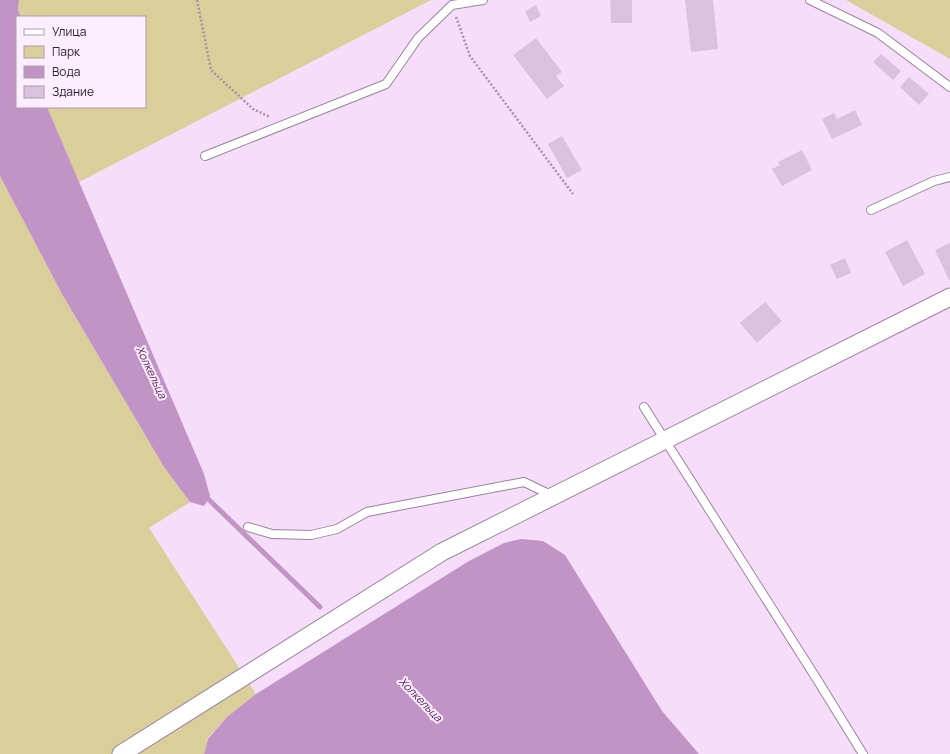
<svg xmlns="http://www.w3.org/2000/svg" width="950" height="754" font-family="Manrope,sans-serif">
<rect width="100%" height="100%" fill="#f6ddf9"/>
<path fill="#dacf9a" d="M19,0H431L79,182L47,107H145V17H21L18,10Z
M846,0H950V59Z
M0,176L62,294L164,467L190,502L149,528L256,694L227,717L208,738L204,754H0Z"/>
<path fill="#c094c5" d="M0,0H19L18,10L21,17H17V107H47L204,474L210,496L204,506L190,502L164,467L62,294L0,176Z
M521,539L543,541L565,555L662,711L699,754H204L208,739L227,717L256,694L469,561L504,543Z"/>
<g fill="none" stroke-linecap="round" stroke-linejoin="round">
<path stroke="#c094c5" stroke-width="5" d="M204,495L320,607"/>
</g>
<path fill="#dac1dd" d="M610,0H632V23H611Z
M685,0H713L718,49L691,52Z
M536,5L541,16L530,22L525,11Z
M536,38L562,72L556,76L564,86L547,99L513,55Z
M881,54L901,71L893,80L873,62Z
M909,77L929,94L919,105L900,87Z
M855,110L862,125L832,139L822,119L834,113L837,119Z
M562,136L582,170L567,178L548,144Z
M802,150L812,170L782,186L772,169L780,165L778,162Z
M907,240L925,274L903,286L885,252Z
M950,243V280H949L935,250Z
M845,258L851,273L837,279L830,265Z
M765,302L782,321L757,343L740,323Z"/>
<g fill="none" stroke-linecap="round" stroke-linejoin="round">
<defs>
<path id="lane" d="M810,0L878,33L950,87
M205,156L386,84L418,38L452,5L483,0
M871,210L934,181L950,177
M644,407L818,681L863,754
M248,527L272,534L311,535L337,529L367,512L524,482L553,496"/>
<path id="street" d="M121,754L442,552L950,297"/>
</defs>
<use href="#lane" stroke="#9a839d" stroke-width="10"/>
<use href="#street" stroke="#9a839d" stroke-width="19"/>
<path stroke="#a693a8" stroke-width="2.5" stroke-dasharray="2 2" stroke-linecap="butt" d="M197,0L211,70L253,109L270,117
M456,17L470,56L573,194"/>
<use href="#lane" stroke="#fff" stroke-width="8"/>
<use href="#street" stroke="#fff" stroke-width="17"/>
</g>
<g text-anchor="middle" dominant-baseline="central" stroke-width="4" stroke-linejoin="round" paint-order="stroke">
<g font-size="11" font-style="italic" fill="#57225e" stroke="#fdeeff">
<text transform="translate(152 372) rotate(65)">Холкельца</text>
<text transform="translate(421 699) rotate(46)">Холкельца</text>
</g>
</g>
<rect x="16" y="16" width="130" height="92" fill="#fdeeff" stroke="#aa9dab"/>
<rect x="24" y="29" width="20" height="6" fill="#ffffff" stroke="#aa9dab"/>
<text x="52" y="36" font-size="12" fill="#2d232e">Улица</text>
<rect x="24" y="46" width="20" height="12" fill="#dacf9a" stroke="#aa9dab"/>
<text x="52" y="56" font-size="12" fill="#2d232e">Парк</text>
<rect x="24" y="66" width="20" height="12" fill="#c094c5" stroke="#aa9dab"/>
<text x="52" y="76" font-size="12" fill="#2d232e">Вода</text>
<rect x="24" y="86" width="20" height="12" fill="#dac1dd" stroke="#aa9dab"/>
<text x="52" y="96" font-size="12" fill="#2d232e">Здание</text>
</svg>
